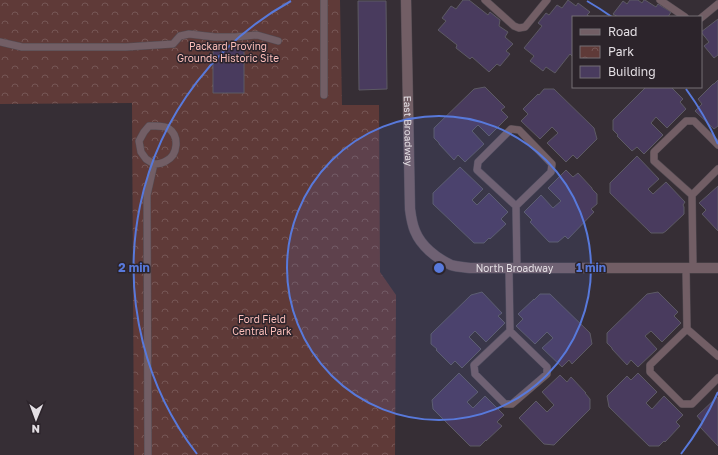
<svg xmlns="http://www.w3.org/2000/svg" width="718" height="455" font-family="'Golos Text',sans-serif">
<defs>
<pattern id="park-crowns" width="20" height="18" patternUnits="userSpaceOnUse"><rect width="20" height="18" fill="#5f3a38"/><path d="M2 6a3 3 0 1 1 6 0M12 15a3 3 0 1 1 6 0" fill="none" stroke="#765655"/></pattern>
</defs>
<rect width="100%" height="100%" fill="#362e35"/>
<path fill="url(#park-crowns)" d="M0,0H340L342,105H379L380,272L396,295L395,455H134L132,103L0,104Z"/>
<path fill="#493b5e" stroke="#5d5a64" d="M463,0H469L488,15L490,12L500,20L499,26L508,32L505,37L513,44L506,51L510,54L500,66L497,64L489,72L472,57L470,59L456,48L457,45L438,30L446,21L442,18L451,6L456,9Z
M568,0L576,6L578,3L590,12L587,15L590,17H573V57L570,54L555,73L546,67L543,71L530,61L534,56L524,48L542,26L538,23L546,13L549,15L557,5L562,8Z
M630,0H638L642,3L644,0H645L656,7L658,4L671,12L668,17H618L613,14L623,1L627,4Z
M358,1H386L387,89L359,90Z
M718,19V55L714,58L704,46L709,42L701,32Z
M213,45H244V93H213Z
M718,80V126L714,129L695,111L702,104L698,99L713,84H714Z
M485,87L505,107L501,110L508,117L489,136L478,125L472,131L484,144L465,162L458,155L454,160L439,144V143L434,138V128L474,89Z
M646,87H671L683,99L680,102L686,109L667,128L656,117L651,123L663,135L644,154L637,147L632,151L617,136L618,135L613,130V120Z
M544,89H554L594,128L597,139L577,159L573,155L566,162L547,143L558,133L552,127L540,139L521,121L528,114L523,109L538,94L539,95Z
M637,156L659,179L648,189L653,194L666,182L685,202L683,205L684,207V214L666,231L663,233H651L610,193V183Z
M460,167L483,189L472,200L477,205L489,193L508,212L501,219L506,224L490,239L489,238L484,243H474L433,204V193Z
M566,170L573,177L578,173L592,188V189L597,194V204L591,209L594,212L568,239L565,236L558,242H549L530,222L532,220L524,212L541,195L553,208L561,201L548,188Z
M718,186V231L702,214L706,210L699,203Z
M482,292L502,313L498,316L505,323L486,342L475,331L469,337L481,349L462,368L455,361L451,365L436,350L437,349L431,344V334L471,295Z
M658,292L678,312L674,316L681,323L662,342L651,331L645,336L657,349L638,367L631,360L627,365L612,349V348L607,343V333L647,294Z
M540,294H550L590,333L592,344L572,364L569,360L562,367L542,348L553,338L547,332L535,344L516,326L523,319L518,314L534,299V300Z
M459,373L478,392L467,402L473,408L485,396L504,415L497,422L502,426L486,441V440L480,446H470L433,409L432,400Z
M638,373L657,392L646,403L652,409L664,396L683,415L676,422L680,426L665,442L664,441L659,446H649L609,407L607,396L627,376L631,380Z
M560,375L567,382L571,377L586,393H585L590,399V409L554,445L544,444L519,418L536,401L547,412L554,405L542,392Z
M717,397L718,399V446L700,427L703,423L697,416Z"/>
<g fill="none" stroke-linecap="round" stroke-linejoin="round">
<defs>
<path id="service" d="M485,0L514,26L519,28L525,27L547,0
M660,0L685,17
M701,18L718,4
M0,42L22,47H126L173,44L180,36L189,34L215,37H235L257,35L278,41
M324,95V0
M149,126C155,126 163,125 168,128C180,136 178,155 166,161C163,163 158,164 154,164L146,159L141,152L139,141L144,132Z
M692,195L654,161V152L686,121H694L718,145
M516,206L477,170L478,162L511,129L519,130L552,164L551,172L516,206L517,269
M686,268L687,329L718,356
M693,268L692,195L718,169
M509,269L510,331L474,365L475,374L505,404H512L547,374V367L510,331
M687,329L650,365V372L682,404H692L718,378
M148,455L147,195L154,164"/>
<g id="minor">
<path id="s1" d="M406,0L410,209C411,217 412,224 415,231C421,246 436,258 451,265C457,267 463,267 470,268H718"/>
</g>
</defs>
<use href="#service" stroke="#524a51" stroke-width="8"/>
<use href="#minor" stroke="#524a51" stroke-width="11"/>
<use href="#service" stroke="#725e65" stroke-width="7"/>
<use href="#minor" stroke="#725e65" stroke-width="10"/>
</g>
<circle cx="439" cy="268" r="152" fill="#5879db" fill-opacity=".12"/>
<g fill="none" stroke="#5879db" stroke-width="2">
<circle cx="439" cy="268" r="152"/>
<path d="M718 392A305 305 0 0 1 681 454M197 454A305 305 0 0 1 291 1M587 1A305 305 0 0 1 612 17M686 89A305 305 0 0 1 718 144"/>
</g>
<g text-anchor="middle" dominant-baseline="central" stroke-width="3" stroke-linejoin="round" paint-order="stroke">
<g font-size="10" fill="#fcbeb9" stroke="#2c242b">
<text x="228" y="46">Packard Proving<tspan x="228" dy="12">Grounds Historic Site</tspan></text>
<text x="262" y="319">Ford Field<tspan x="262" dy="12">Central Park</tspan></text>
</g>
<g font-size="10" fill="#e3dee3" stroke="#2c242b">
<text stroke="none"><textPath href="#s1" startOffset="131">East Broadway</textPath></text>
<text stroke="none"><textPath href="#s1" startOffset="346">North Broadway</textPath></text>
</g>
</g>
<circle cx="439" cy="268" r="6" fill="#5879db" stroke="#2c242b" stroke-width="2"/>
<g font-size="12" text-anchor="middle" font-weight="bold" fill="#5879db" stroke="#2c242b" stroke-width="3" stroke-linejoin="round" paint-order="stroke">
<text x="591" y="272">1 min</text>
<text x="134" y="272">2 min</text>
</g>
<rect x="572" y="16" width="130" height="72" fill="#2c242b" stroke="#756e75"/>
<rect x="580" y="29" width="20" height="6" fill="#725e65" stroke="#756e75"/>
<text x="608" y="36" font-size="12" fill="#e3dee3">Road</text>
<rect x="580" y="46" width="20" height="12" fill="url(#park-crowns)" stroke="#756e75"/>
<text x="608" y="56" font-size="12" fill="#e3dee3">Park</text>
<rect x="580" y="66" width="20" height="12" fill="#493b5e" stroke="#756e75"/>
<text x="608" y="76" font-size="12" fill="#e3dee3">Building</text>
<g transform="translate(36 419) rotate(181)" stroke="#2c242b" stroke-width="3" paint-order="stroke">
<path d="M0-3L7 15L0 10L-7 15Z" fill="#e3dee3"/>
<text y="-6" font-size="11" font-weight="bold" text-anchor="middle" fill="#e3dee3">N</text>
</g>
</svg>
